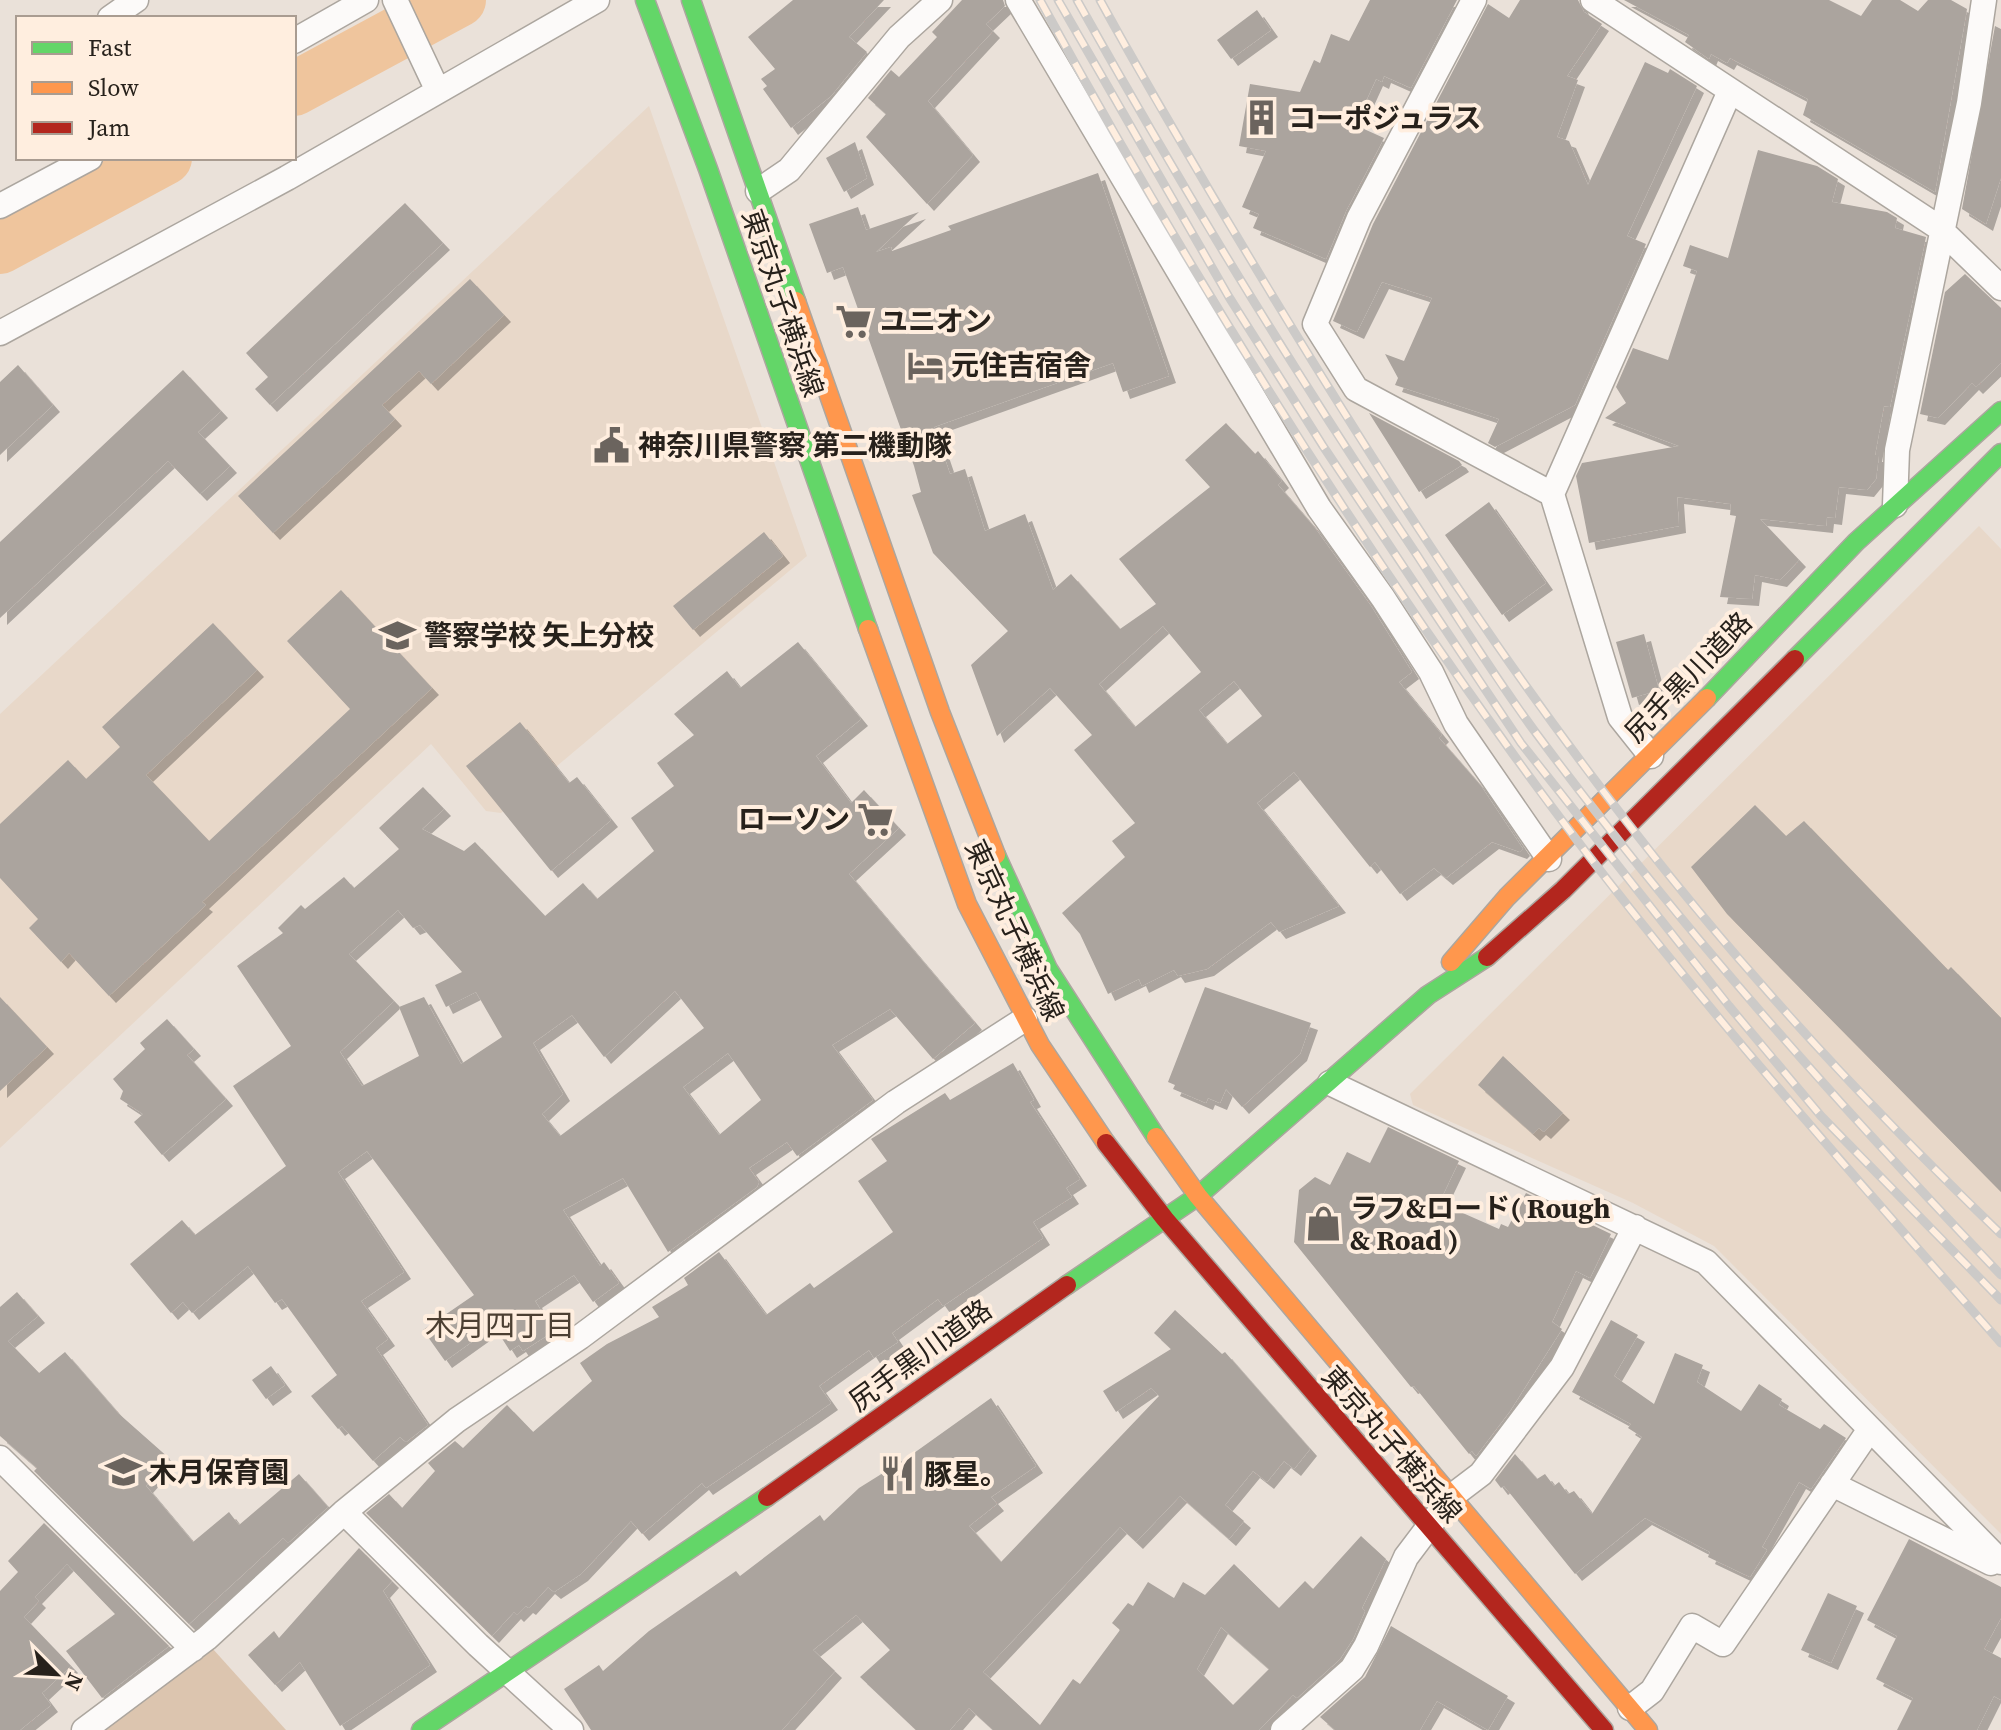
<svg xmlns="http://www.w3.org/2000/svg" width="2001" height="1730" font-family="'Source Serif 4','Noto Sans JP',serif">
<defs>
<filter id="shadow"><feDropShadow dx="7" dy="7" stdDeviation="0" flood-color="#0004"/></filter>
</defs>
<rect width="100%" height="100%" fill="#eae1d9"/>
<path fill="#e8d8c9" d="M649,106L807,556L501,813L486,811L431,744L0,1148V714Z
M1979,526L2001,549V1534L1714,1246L1633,1203L1413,1105L1410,1094Z"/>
<path fill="#dcc5af" d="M212,1648L286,1730H102Z"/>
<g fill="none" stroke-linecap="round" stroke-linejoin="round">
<path stroke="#efc59d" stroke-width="54" d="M294,89L459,0
M0,247L165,158"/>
</g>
<path fill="#aba49e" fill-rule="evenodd" filter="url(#shadow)" d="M793,0H884L849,37L867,52L831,96L791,128L763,89L767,86L761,79L775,69L748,37Z
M962,0H1003L1005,6L986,24L993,31L928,101L973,155L927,204L866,137L886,114L868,98L891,70L899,77L937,37L932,32Z
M1370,0H1457L1411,88L1384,76L1382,82L1376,79L1355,125L1384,138L1346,211L1326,259L1253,228L1259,214L1242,207L1266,151L1239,146L1250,84L1300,92L1314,60L1320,63L1331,34L1349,41Z
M1520,0H1578L1584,12L1602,24L1567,76L1578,80L1557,137L1569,141L1588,185L1645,62L1668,73L1670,69L1697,86L1627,236L1646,244L1575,405L1495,447L1488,443L1499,419L1395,385L1398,378L1385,354L1404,361L1432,298L1382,282L1357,332L1333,321L1373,224L1488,4L1509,18Z
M1624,0H1829L1861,16L1872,0H1900L1918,11L1928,0H1951L1967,9L1935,192L1803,115L1808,99L1730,58L1727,63L1711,54L1709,59L1685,42L1689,35Z
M1257,10L1271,30L1231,59L1217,40Z
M1995,26L2001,29V178L1986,224L1962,209Z
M855,142L867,178L844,192L826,158Z
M1758,150L1817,166L1838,179L1832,202L1887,212L1897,218L1895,228L1926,237L1890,407L1884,406L1875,455H1879L1876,479L1867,490L1839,487L1835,518L1827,517L1826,526L1760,519L1799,560L1780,580L1755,575L1752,599L1720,597L1736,516L1730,515L1731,504L1677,497L1679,526L1589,543L1576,476L1582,463L1679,446L1605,418L1626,403L1616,387L1633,348L1668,360L1697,271L1683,266L1690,245L1728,258Z
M1098,173L1169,376L1123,392L1113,363L934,427L950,474L965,469L985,531L1025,514L1053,590L1071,574L1120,629L1156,604L1119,559L1210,487L1185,460L1226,423L1255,454L1258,451L1282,481L1278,485L1315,528L1371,606L1412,672L1399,682L1442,735L1439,738L1481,786L1523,849L1520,852L1492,842L1446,878L1434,868L1400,894L1375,862L1370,867L1294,772L1257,803L1339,906L1279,932L1271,922L1207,969L1178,976L1174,970L1142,986L1139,979L1108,994L1080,934L1062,913L1125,857L1112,841L1135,823L1074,750L1092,735L1050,688L997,736L971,665L1008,631L933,553L912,495L921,492L914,466L843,267L827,273L809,224L858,207L866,230L919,212L876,252L891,247L892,251L951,230L948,226ZM1163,626L1201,672L1135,727L1099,684ZM1234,681L1262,716L1227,744L1199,710Z
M405,203L443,243L270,405L255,389L268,377L246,353Z
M1965,274L2001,308V363L1976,387L1972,383L1938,418L1920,414L1945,292Z
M470,279L504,315L431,384L419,371L382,405L395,419L273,533L238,496Z
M18,365L53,405L0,455V382Z
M183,370L221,411L198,432L230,466L200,494L168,461L0,618V542Z
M1369,413L1459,461L1462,465L1419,492Z
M1489,502L1546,583L1502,615L1445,535Z
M764,532L783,556L693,630L673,606Z
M341,590L432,688L202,902L206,905L109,996L69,953L61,962L29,928L38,919L0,878V824L68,760L86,779L120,747L102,727L213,623L257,670L146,775L209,841L350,709L287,641Z
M1644,634L1659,690L1632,698L1616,642Z
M798,642L861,719L816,756L851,803L864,790L899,828L849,874L975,1023L933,1059L890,1009L832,1045L873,1100L797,1156L787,1142L749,1168L759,1182L757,1187L668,1252L623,1178L563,1210L600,1266L604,1262L619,1283L593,1302L574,1275L535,1301L554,1331L523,1351L519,1345L510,1351L494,1326L445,1361L423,1330L474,1295L367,1151L338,1172L404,1272L361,1301L388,1339L376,1348L428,1425L406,1442L400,1437L373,1461L342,1426L338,1429L311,1396L337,1375L282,1299L275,1303L248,1266L192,1313L183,1302L171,1313L130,1264L182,1220L195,1235L286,1166L233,1086L291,1046L237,966L283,933L278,928L301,905L305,909L344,877L354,888L399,849L379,828L423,787L444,809L422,829L464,851L475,842L545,916L583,883L597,899L654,851L631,818L674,786L657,763L694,735L674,714L727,671L740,688ZM398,910L413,928L420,925L462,972L435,985L446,1007L476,992L502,1037L461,1064L424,997L399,1007L419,1056L362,1086L340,1052L394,1001L349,954ZM675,991L704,1028L560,1136L542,1114L563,1094L533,1043L572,1015L604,1057ZM728,1053L761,1100L719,1135L683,1087Z
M520,722L569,783L577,777L611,820L551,871L466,766Z
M1755,805L1786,836L1804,821L1948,970L1951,967L2001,1018V1192L1727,914L1691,867Z
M1205,987L1311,1023L1300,1054L1242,1107L1226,1089L1220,1103L1208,1098L1206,1103L1173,1089L1175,1085L1168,1082Z
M0,997L47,1047L0,1091Z
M167,1019L194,1049L187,1055L226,1099L162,1155L134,1122L143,1114L120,1099L123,1091L113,1079L145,1049L140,1043Z
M1503,1056L1563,1113L1544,1132L1539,1128L1533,1134L1478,1085Z
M1013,1063L1034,1100L1030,1102L1080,1179L1066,1188L1072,1197L1033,1222L1043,1238L943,1306L938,1299L892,1333L898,1342L874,1358L869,1350L819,1386L831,1403L811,1417L706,1488L702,1483L642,1534L631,1521L581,1574L554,1592L548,1587L529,1608L526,1606L517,1615L514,1612L492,1636L366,1513L389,1494L402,1508L435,1471L428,1463L455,1441L463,1448L507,1405L533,1432L592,1381L580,1363L607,1344L659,1317L652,1307L688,1285L684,1278L719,1252L766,1315L810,1283L814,1288L893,1232L858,1181L887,1161L871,1139L945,1093L950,1100Z
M1388,1127L1459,1161L1440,1201L1456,1210L1499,1229L1501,1224L1508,1227L1526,1193L1611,1234L1590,1278L1576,1271L1552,1322L1562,1329L1510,1411L1476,1456L1472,1451L1469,1454L1414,1386L1411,1387L1294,1242L1299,1190L1315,1177L1330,1185L1347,1152L1370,1163Z
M17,1292L38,1316L8,1341L39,1373L65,1352L118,1413L170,1459L146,1486L193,1542L229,1512L239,1525L299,1474L328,1507L288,1543L283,1538L189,1624L34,1471L37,1468L0,1436V1307Z
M1175,1310L1222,1354L1225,1352L1310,1449L1294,1469L1284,1461L1267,1482L1253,1471L1225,1505L1244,1521L1229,1539L1180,1496L1136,1542L1120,1527L983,1672L1040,1725L1073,1679L1080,1684L1120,1630L1112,1623L1128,1603L1133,1606L1148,1582L1174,1598L1183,1582L1205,1595L1234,1564L1279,1608L1305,1581L1313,1589L1361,1536L1386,1559L1362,1608L1365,1611L1353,1639L1340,1659L1297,1698L1293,1695L1259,1730H993L969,1708L950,1730H916L860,1677L890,1650L856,1615L813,1650L835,1671L782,1730H591L564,1689L599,1665L603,1671L649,1631L736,1571L740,1576L820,1515L824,1521L859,1488L907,1458L991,1398L1036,1466L991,1497L997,1504L969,1526L1001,1562L1159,1396L1151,1388L1116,1412L1103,1391L1171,1349L1154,1333ZM1221,1627L1269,1669L1233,1705L1197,1669Z
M1611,1320L1638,1335L1614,1376L1654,1404L1675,1353L1703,1365L1697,1382L1741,1411L1759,1384L1782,1399L1779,1405L1820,1429L1824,1424L1846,1438L1811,1489L1799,1482L1762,1547L1767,1550L1750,1577L1708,1557L1710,1552L1645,1518L1575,1574L1504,1486L1501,1488L1495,1480L1515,1454L1537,1479L1545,1474L1554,1486L1559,1482L1568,1494L1574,1491L1592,1514L1642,1437L1628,1428L1631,1424L1572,1392Z
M271,1366L285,1385L266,1399L252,1380Z
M44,1523L169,1646L102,1698L66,1651L115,1614L67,1564L35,1597L39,1601L24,1617L71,1666L42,1693L51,1705L20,1730H0V1591L18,1572L8,1561Z
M1909,1539L2001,1587V1618L1984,1649L2001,1658V1700L1994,1696L1977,1730H1897L1913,1698L1876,1679L1897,1636L1867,1620Z
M359,1548L392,1581L383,1591L430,1665L340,1726L300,1662L275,1685L248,1655L274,1631L279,1638Z
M1828,1593L1857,1606L1831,1663L1801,1650Z
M1391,1626L1508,1696L1488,1730L1437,1701L1420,1730H1335L1320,1717L1365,1677Z"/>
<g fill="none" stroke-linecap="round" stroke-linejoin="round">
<defs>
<path id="street" d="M395,0L437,89
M1018,0L1319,508L1383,598L1431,672L1456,724L1549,859
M1474,0L1359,218L1315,324L1356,389L1552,494L1620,717L1651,756
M1593,0L1938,227L2001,288
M110,18L136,0
M294,41L366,0
M758,191L789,170L899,37L940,0
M0,206L90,158
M0,333L287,178L597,0
M1552,494L1730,91
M1895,505L1897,450L1969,103L1984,0
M1330,1083L1706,1262L2001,1562
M0,1458L193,1649
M1832,1484L1991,1563
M344,1512L478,1645L571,1730
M1630,1708L1652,1691L1692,1626L1723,1644L1870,1429
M84,1730L207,1638L344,1512L457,1420L580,1337L896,1102L1025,1019
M1283,1730L1352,1669L1366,1646L1406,1557L1452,1496L1481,1474L1562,1367L1635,1227"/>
<path id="fast" d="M645,0L708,169L868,629
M691,0L796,301
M1795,659L2001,453
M1707,698L1856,542L2001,411
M996,855L1048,969L1156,1137
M1067,1285L1198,1196L1428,995L1487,957
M421,1730L767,1497"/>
<path id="slow" d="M796,301L940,712L996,855
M868,629L967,904L1040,1045L1106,1143
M1451,962L1507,897L1707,698
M1156,1137L1198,1196L1648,1730"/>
<path id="jam" d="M1487,957L1563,890L1795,659
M1106,1143L1165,1219L1604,1730
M767,1497L1067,1285"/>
</defs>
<use href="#street" stroke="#aca69f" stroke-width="27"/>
<use href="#fast" stroke="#aca69f" stroke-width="21"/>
<use href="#slow" stroke="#aca69f" stroke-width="21"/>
<use href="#jam" stroke="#aca69f" stroke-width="21"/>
<use href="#street" stroke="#fcfaf9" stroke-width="24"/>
<use href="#fast" stroke="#63d668" stroke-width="18"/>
<use href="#slow" stroke="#ff974d" stroke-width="18"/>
<use href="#jam" stroke="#b3261e" stroke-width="18"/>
<defs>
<path id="rail" d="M1040,0C1181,258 1337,509 1508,747C1658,957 1831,1150 2001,1343
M1058,0L1229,297L1323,446L1521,743L1729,1006L1821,1116L2001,1300
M1077,0C1183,190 1296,375 1417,555C1456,615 1494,676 1536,733C1680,927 1835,1101 2001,1275
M1100,0C1152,95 1207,187 1263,280C1411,526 1570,768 1761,984C1837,1071 1918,1154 2001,1234"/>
</defs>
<use href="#rail" stroke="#cccac8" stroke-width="9"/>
<use href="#rail" stroke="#ffeedf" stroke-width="6" stroke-dasharray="18" stroke-linecap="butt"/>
</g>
<defs>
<symbol id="building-bare" viewBox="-9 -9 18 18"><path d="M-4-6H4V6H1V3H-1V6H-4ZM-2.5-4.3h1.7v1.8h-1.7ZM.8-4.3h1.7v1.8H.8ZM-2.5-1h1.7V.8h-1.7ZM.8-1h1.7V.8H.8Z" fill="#6b645e" stroke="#ffeedf" stroke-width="2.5" paint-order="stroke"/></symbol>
<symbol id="supermarket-bare" viewBox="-9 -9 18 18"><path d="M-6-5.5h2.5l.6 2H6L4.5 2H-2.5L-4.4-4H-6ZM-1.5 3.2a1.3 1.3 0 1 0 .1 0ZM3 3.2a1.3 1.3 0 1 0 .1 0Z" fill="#6b645e" stroke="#ffeedf" stroke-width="2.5" paint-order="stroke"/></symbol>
<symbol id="hotel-bare" viewBox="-9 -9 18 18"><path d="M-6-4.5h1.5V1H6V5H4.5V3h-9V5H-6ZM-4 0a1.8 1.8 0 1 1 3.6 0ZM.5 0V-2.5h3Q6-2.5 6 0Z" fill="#6b645e" stroke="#ffeedf" stroke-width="2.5" paint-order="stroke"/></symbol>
<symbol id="civic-bare" viewBox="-9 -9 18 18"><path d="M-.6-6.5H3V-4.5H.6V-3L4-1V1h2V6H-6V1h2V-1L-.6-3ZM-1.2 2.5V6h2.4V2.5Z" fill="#6b645e" stroke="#ffeedf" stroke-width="2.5" paint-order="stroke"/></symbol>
<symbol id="university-bare" viewBox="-9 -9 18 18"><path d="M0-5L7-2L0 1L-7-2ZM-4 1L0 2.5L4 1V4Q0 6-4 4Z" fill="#6b645e" stroke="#ffeedf" stroke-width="2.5" paint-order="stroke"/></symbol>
<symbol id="shop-bare" viewBox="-9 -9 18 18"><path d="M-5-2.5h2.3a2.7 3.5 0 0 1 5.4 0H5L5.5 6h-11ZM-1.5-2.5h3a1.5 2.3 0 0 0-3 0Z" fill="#6b645e" stroke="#ffeedf" stroke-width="2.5" paint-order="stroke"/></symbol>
<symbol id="school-bare" viewBox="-9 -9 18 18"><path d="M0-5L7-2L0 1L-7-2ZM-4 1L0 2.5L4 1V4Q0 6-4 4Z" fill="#6b645e" stroke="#ffeedf" stroke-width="2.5" paint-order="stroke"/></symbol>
<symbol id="restaurant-bare" viewBox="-9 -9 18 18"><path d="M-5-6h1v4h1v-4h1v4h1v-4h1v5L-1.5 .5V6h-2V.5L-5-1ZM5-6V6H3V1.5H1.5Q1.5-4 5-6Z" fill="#6b645e" stroke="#ffeedf" stroke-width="2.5" paint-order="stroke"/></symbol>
</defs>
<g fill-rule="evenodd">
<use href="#building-bare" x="1236" y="92" width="51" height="51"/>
<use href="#supermarket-bare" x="828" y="296" width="51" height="51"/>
<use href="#hotel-bare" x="900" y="340" width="51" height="51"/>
<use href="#civic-bare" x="586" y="420" width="51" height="51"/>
<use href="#university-bare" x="372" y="610" width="51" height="51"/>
<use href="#supermarket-bare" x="850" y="794" width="51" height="51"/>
<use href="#shop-bare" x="1298" y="1198" width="51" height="51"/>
<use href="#school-bare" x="98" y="1446" width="51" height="51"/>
<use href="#restaurant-bare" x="872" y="1448" width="51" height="51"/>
</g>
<g text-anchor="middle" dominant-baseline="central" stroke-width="8" stroke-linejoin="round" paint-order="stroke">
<g font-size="28" font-weight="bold" fill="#27211b" stroke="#ffeedf" text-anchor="start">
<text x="1288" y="118">コーポジュラス</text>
<text x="880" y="321">ユニオン</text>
<text x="951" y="365">元住吉宿舎</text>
<text x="638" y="445">神奈川県警察 第二機動隊</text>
<text x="424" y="635">警察学校 矢上分校</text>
<text x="850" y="819" text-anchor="end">ローソン</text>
<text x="1350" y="1208">ラフ&amp;ロード( Rough<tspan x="1350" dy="32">&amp; Road )</tspan></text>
<text x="149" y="1472">木月保育園</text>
<text x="924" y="1474">豚星。</text>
</g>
<g font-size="28" fill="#27211b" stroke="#ffeedf">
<text transform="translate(783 303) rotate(71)">東京丸子横浜線</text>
<text transform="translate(1688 677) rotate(-46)">尻手黒川道路</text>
<text transform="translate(1015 930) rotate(65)">東京丸子横浜線</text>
<text transform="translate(920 1355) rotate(-36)">尻手黒川道路</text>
<text transform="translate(1392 1444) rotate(49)">東京丸子横浜線</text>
</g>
<g font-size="30" fill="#4c3f32" stroke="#ffeedf">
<text x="500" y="1325">木月四丁目</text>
</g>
</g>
<rect x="16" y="16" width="280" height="144" fill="#ffeedf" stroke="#a99c91" stroke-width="2"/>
<rect x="32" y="42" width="40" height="12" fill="#63d668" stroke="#a99c91" stroke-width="2"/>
<text x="88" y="56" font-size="24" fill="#27211b">Fast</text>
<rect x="32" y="82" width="40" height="12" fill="#ff974d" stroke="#a99c91" stroke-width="2"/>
<text x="88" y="96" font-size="24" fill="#27211b">Slow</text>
<rect x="32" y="122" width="40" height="12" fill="#b3261e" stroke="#a99c91" stroke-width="2"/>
<text x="88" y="136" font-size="24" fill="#27211b">Jam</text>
<g transform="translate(56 1674) rotate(114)" stroke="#ffeedf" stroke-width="6" paint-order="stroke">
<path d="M0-6L14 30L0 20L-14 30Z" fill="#27211b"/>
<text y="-12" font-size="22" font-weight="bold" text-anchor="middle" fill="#27211b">N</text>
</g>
</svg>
